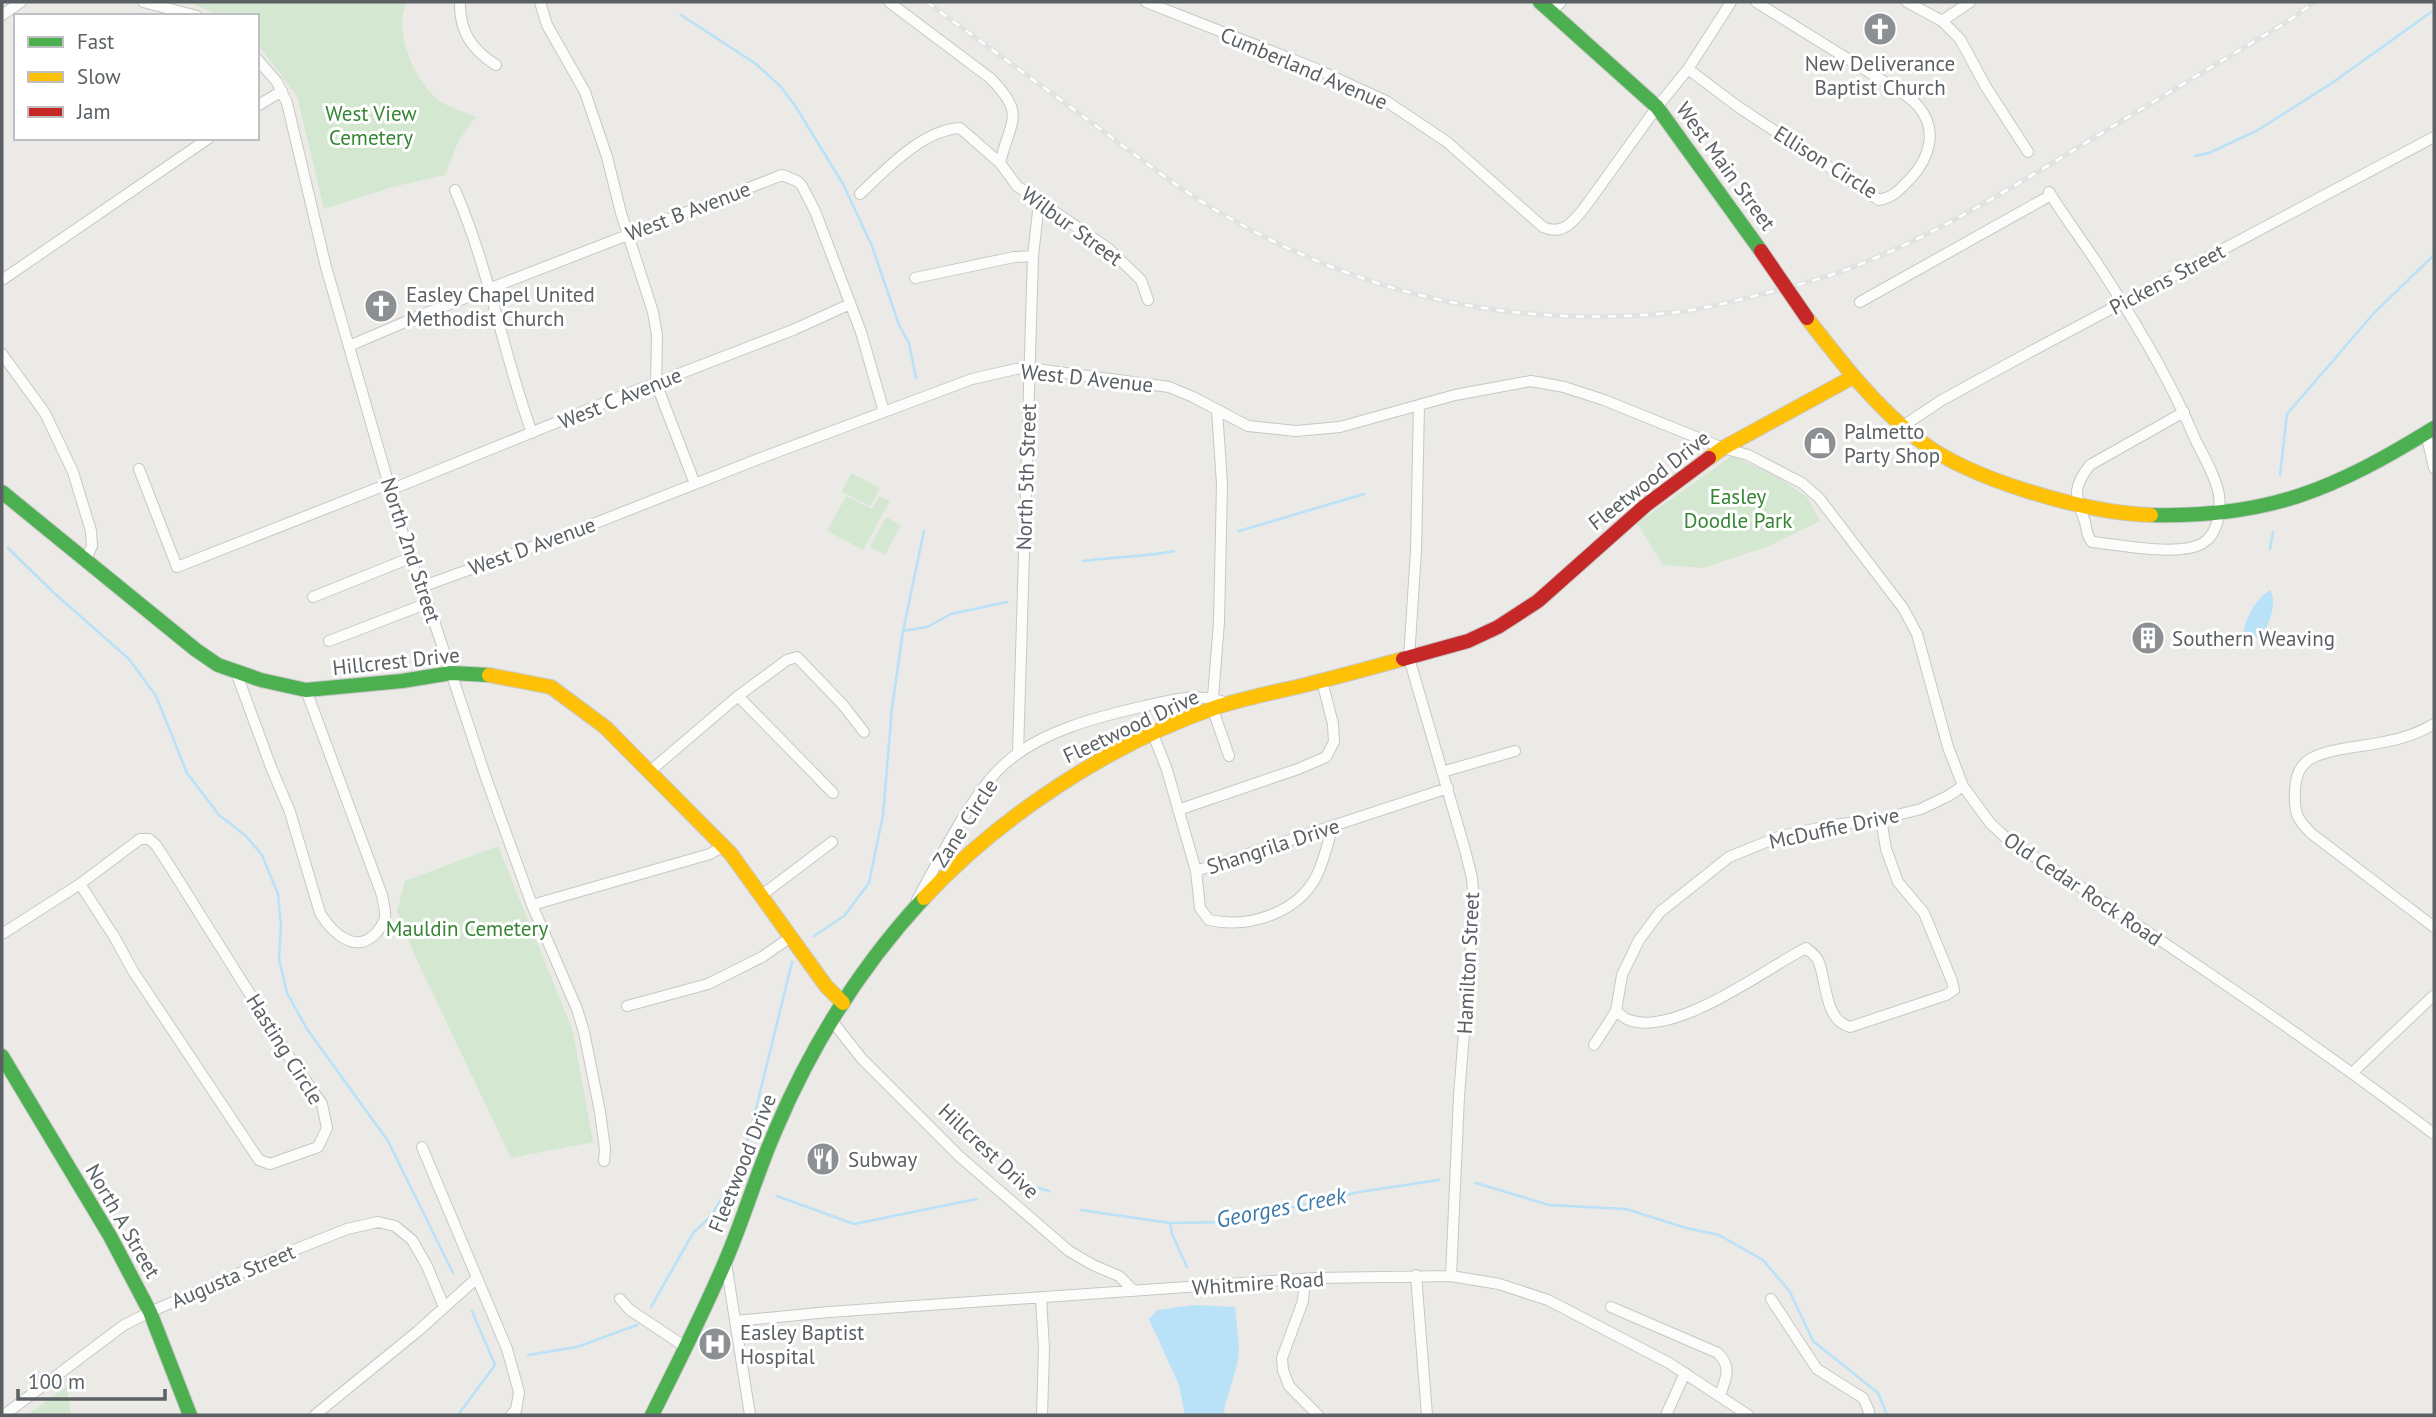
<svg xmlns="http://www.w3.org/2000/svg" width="2436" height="1417" font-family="'PT Sans',sans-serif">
<rect width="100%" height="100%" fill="#ebeae6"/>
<path fill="#d4e8d1" d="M188,2H407C392,29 415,84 440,101C450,108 465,112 476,117L459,140L445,175L392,187L324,209L297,96L257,43V16H222Z
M1732,456L1774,474L1807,497L1820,521L1769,546L1703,568L1663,565L1637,523Z
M851,473L880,488L870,506L842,492Z
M846,496L872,509L879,496L890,501L863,550L827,531Z
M886,517L901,525L885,555L870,547Z
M498,846L573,1031L593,1142L511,1158L414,954L397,911L405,881Z
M67,1386L71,1415H27Z"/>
<path fill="#b9e1f8" d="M2270,590C2278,602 2269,630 2258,638L2244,634C2243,620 2258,597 2270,590Z
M1195,1305L1235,1307L1239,1349L1237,1365L1224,1409L1225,1415H1185L1179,1385L1149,1319L1157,1310Z"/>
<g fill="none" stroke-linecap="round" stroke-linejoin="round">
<path stroke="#b9e1f8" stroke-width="2.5" d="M681,15L756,64L781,87L796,107L843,184L872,246L899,325L909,343L916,378
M2195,156L2209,153L2258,130L2332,83L2434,10
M2280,475L2287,414L2374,313L2434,255
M1239,531L1364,494
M8,548L54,593L129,659L156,696L187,773L219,815L246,836L262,855L278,894L281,926L279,959L287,993L307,1029L388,1141L453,1273
M2270,549L2273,532
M1083,561C1114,557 1144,557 1174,551
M903,631L927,627L951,614L1007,602
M814,936L844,916L869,883L883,815L892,708L903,631L924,531
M1476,1183L1549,1205L1626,1209L1686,1228L1719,1235L1763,1260L1790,1292L1813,1341L1878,1393L1887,1415
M1024,1184L1049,1191
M731,1185L740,1184
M777,1196L854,1224L977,1199
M1081,1210L1170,1223L1227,1222L1359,1192L1439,1180
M1170,1223L1172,1234L1187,1267
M651,1307L693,1233L710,1217L735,1178L752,1125L792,962
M528,1355L577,1347L637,1325
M458,1415L495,1365L472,1311"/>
<defs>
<path id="street" d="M143,2L197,16
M460,2C459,31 472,50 496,65
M540,2L547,25L585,92L607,157L621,213L653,312L657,335L656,383L695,484
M889,2L990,78C1027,115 1010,120 1000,163L1017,186L1109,249L1141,280L1148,300
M1146,2L1314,68L1386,101L1447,142L1543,227C1563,236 1574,221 1585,207L1657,107L1688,69L1731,2
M1907,2L1942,21L1960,39L1986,87L2028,152
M1552,12L1561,2
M2,15L21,2
M1942,21L1970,2
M257,59L277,82L287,103L326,267L410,558L428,603L485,775L532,905L577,1009L584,1032L600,1112L605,1149L604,1161
M1688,69L1737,106L1879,200C1894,197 1899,190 1910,179C1929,159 1939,130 1918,106C1914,101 1907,96 1901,92L1756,2
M257,106L282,91
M455,190C489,268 503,353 532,433
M2049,192C2067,221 2088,248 2106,277C2140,329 2172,384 2196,441C2204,457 2216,477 2219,495C2221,511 2218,534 2203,543C2180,557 2120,545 2092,542C2086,535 2087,530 2085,522C2076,496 2071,489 2090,465L2184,412
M860,194C886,169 923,130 960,128L1000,163
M915,278L1014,257L1033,256
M2,280L209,138
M1860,302L2051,195
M349,346L419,316L782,175L797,181L802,186L815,211L861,332L884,412
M2,354L45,413L73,472L91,531L92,546L86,559
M1419,405L1416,551L1409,658L1465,850L1472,878L1474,906L1459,1096L1451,1276
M1903,426L1942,400L2028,353L2434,137
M2426,433L2434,468
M139,469L177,567L388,484
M390,490L614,399L793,330L850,304
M421,587L565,535L761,458L972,379L1016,369L1029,368L1169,387L1193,397L1248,426L1296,431L1340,427L1455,395L1531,381L1564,387L1604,400L1723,448L1748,455L1802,483L1819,498L1903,608L1917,634L1948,747L1963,786L1990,823L2005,837C2150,933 2296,1029 2434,1134
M313,597L410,558
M329,641L428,603
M236,672L271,767L290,812L320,913C332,933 357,956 377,932C380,928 384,923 385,918C386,911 383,902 382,895L306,690
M738,696L833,793
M1213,697L1219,622L1222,484L1217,410
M1213,710L1229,756
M2434,724C2419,733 2401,739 2384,742C2362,747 2330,748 2310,759C2299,766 2295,779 2295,792C2294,813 2297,820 2312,834L2434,927
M1153,734L1167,770L1196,871L1448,788
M1018,753L1033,256L1039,202
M649,772L738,696L787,660L797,657L843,705L864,732
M1442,772L1515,751
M1178,810L1298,769L1326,757L1334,742L1333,724L1322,681
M1196,871L1200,908L1209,920C1249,929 1298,913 1317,875C1324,860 1328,843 1332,828
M762,895L832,842
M917,900C940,859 973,790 1008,761C1043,731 1097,717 1141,707C1172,700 1200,691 1230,704
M532,905L710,854L723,846
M2,934L80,884L140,839H149L156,845L169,865L290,1058L322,1104L327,1128L318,1147L270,1164L259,1160L133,971L115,938L80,884
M627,1006L708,984L762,957L791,937
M1616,1011C1620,1014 1625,1019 1629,1020C1676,1037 1765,969 1806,948C1811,952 1815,955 1818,960C1827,981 1824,1020 1850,1027L1946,995L1954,990L1952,981L1924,913L1898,882L1886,849L1881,819
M832,1021L862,1059L959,1156L1069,1251L1093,1265L1119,1276L1134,1291
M1594,1045L1616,1011L1622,975L1639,940L1660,912L1729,857L1781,836L1833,825L1881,819L1921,809L1948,796L1963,786
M2352,1073L2434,995
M422,1147L507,1349L519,1392L516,1410L511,1415
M726,1263L750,1415
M1416,1275L1427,1415
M1305,1279L1303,1301L1282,1358L1283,1370L1289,1386L1318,1415
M1041,1298L1044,1349L1042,1415
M620,1299L630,1310L687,1348
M1771,1299L1817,1369L1863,1398L1869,1411L1868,1415
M1611,1307L1718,1353C1733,1369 1725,1378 1720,1396
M735,1321L829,1312L1315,1278L1451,1276L1499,1284L1548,1300L1669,1363L1748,1415
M4,1415L124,1325L150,1312L279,1256L347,1229L378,1222L395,1226L412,1240L427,1266L444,1307
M315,1415L418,1331L477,1278
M1666,1415L1685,1373"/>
<path id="fast" d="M1540,2L1657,107L1761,251
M2,492L196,650L218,665L261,680L306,690L402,681L451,673L489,675
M2151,515C2269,518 2335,489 2434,428
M2,1056L110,1236L150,1312L190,1415
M652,1415C677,1365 703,1314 725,1262C744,1218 757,1172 776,1129C812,1044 862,965 924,898"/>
<path id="slow" d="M1807,318C1841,362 1875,406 1919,440C1970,480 2086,513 2151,515
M1709,458L1723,448L1853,377
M489,675L551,687L605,727L731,854L826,986L843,1003
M924,898C1000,816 1111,743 1217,707C1245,698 1275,692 1305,685C1337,677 1370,668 1403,659"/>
<path id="jam" d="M1403,659L1468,641L1498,627L1538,601L1646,505L1709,458"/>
</defs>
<use href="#street" stroke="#c7c7c7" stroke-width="12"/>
<use href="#fast" stroke="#c8c8c8" stroke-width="16"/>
<use href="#slow" stroke="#c8c8c8" stroke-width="16"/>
<use href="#jam" stroke="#c8c8c8" stroke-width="16"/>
<use href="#street" stroke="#fcfcfb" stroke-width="10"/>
<use href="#fast" stroke="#4caf50" stroke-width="14"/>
<use href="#slow" stroke="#ffc107" stroke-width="14"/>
<use href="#jam" stroke="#c62828" stroke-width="14"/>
<defs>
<path id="rail" d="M927,2C984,44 1042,86 1099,128C1146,163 1192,199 1244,226C1378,299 1525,329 1678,312C1710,308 1742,299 1774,291C1806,283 1838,274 1868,261C1939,232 2004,192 2069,153C2141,109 2213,66 2285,23L2315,2"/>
</defs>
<use href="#rail" stroke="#e2e2e2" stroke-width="5"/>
<use href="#rail" stroke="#fff" stroke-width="2.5" stroke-dasharray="8" stroke-linecap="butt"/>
<defs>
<path id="jam-bridge" d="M1761,251L1807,318"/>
</defs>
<use href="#jam-bridge" stroke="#c8c8c8" stroke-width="16" stroke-linecap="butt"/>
<use href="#jam-bridge" stroke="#c62828" stroke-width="14"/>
</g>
<defs>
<symbol id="church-disc" viewBox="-11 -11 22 22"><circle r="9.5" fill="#8d9092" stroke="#fff"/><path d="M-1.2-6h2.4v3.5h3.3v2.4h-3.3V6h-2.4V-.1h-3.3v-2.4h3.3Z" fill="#fff"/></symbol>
<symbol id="shop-disc" viewBox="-11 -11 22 22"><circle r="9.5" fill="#8d9092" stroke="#fff"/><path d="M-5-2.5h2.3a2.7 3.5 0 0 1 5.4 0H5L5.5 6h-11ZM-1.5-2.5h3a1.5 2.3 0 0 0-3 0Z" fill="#fff"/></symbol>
<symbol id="building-disc" viewBox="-11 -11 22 22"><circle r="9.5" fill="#8d9092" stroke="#fff"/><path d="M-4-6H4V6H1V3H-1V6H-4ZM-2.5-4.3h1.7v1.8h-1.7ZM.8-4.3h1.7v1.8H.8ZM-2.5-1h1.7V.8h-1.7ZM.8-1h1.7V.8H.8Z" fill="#fff"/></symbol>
<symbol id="restaurant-disc" viewBox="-11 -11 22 22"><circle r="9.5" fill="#8d9092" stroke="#fff"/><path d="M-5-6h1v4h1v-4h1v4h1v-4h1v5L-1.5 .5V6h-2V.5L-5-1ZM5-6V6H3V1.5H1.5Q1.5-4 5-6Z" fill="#fff"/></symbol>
<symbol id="hospital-disc" viewBox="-11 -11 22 22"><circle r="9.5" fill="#8d9092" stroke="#fff"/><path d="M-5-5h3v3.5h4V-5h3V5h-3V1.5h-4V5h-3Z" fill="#fff"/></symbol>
</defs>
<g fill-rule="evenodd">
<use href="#church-disc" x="1861" y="10" width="38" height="38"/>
<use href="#church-disc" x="362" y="287" width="38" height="38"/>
<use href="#shop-disc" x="1801" y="424" width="38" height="38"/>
<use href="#building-disc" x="2129" y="619" width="38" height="38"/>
<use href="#restaurant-disc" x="804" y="1140" width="38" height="38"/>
<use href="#hospital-disc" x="696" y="1325" width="38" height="38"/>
</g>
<g text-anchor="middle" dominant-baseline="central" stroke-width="6" stroke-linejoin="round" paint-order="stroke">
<g font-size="21" fill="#5b6064" stroke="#fff" text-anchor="start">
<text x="1880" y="63" text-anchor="middle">New Deliverance<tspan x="1880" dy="24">Baptist Church</tspan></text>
<text x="406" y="294">Easley Chapel United<tspan x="406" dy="24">Methodist Church</tspan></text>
<text x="1844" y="431">Palmetto<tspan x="1844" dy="24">Party Shop</tspan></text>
<text x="2172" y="638">Southern Weaving</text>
<text x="848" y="1159">Subway</text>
<text x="740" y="1332">Easley Baptist<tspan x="740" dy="24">Hospital</tspan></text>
</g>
<g font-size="21" fill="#5b6064" stroke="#fff">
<text transform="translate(1304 68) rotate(23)">Cumberland Avenue</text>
<text transform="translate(1826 162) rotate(32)">Ellison Circle</text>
<text transform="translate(1726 166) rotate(54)">West Main Street</text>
<text transform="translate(688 211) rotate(-21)">West B Avenue</text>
<text transform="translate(1072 226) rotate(36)">Wilbur Street</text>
<text transform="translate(2167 279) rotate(-28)">Pickens Street</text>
<text transform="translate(1087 378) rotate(6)">West D Avenue</text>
<text transform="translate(620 398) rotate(-22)">West C Avenue</text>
<text transform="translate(1026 477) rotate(-88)">North 5th Street</text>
<text transform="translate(1649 480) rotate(-38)">Fleetwood Drive</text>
<text transform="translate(532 546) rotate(-20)">West D Avenue</text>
<text transform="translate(411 550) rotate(72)">North 2nd Street</text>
<text transform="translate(396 661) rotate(-6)">Hillcrest Drive</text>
<text transform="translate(1131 726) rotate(-25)">Fleetwood Drive</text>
<text transform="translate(965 823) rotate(-57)">Zane Circle</text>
<text transform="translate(1834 828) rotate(-12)">McDuffie Drive</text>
<text transform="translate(1273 846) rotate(-18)">Shangrila Drive</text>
<text transform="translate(2083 889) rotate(34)">Old Cedar Rock Road</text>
<text transform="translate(1468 963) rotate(-87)">Hamilton Street</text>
<text transform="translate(285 1049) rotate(58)">Hasting Circle</text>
<text transform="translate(989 1151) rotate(43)">Hillcrest Drive</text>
<text transform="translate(742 1163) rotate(-68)">Fleetwood Drive</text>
<text transform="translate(123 1221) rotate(60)">North A Street</text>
<text transform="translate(233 1276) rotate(-23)">Augusta Street</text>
<text transform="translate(1258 1283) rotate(-4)">Whitmire Road</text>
</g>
<g font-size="21" fill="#358433" stroke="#fff">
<text x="371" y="113">West View<tspan x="371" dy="24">Cemetery</tspan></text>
<text x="1738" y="496">Easley<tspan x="1738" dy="24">Doodle Park</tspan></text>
<text x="467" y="928">Mauldin Cemetery</text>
</g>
<g font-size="23" font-style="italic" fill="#3c79aa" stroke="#fff">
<text transform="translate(1281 1207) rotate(-11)">Georges Creek</text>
</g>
</g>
<rect width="2436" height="1417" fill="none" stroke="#5b6064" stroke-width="7"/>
<rect x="14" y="14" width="245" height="126" fill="#ffffff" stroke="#bdbfc1" stroke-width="2"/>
<rect x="28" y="37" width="35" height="10" fill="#4caf50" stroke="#bdbfc1" stroke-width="2"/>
<text x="77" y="49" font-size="21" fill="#5b6064">Fast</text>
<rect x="28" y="72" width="35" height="10" fill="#ffc107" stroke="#bdbfc1" stroke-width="2"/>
<text x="77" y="84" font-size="21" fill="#5b6064">Slow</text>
<rect x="28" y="107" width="35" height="10" fill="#c62828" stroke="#bdbfc1" stroke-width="2"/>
<text x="77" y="119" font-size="21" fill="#5b6064">Jam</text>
<path d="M18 1389v10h147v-10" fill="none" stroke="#5b6064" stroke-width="3.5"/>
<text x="28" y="1389" font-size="21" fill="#5b6064" stroke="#ffffff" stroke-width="5" paint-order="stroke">100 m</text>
</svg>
